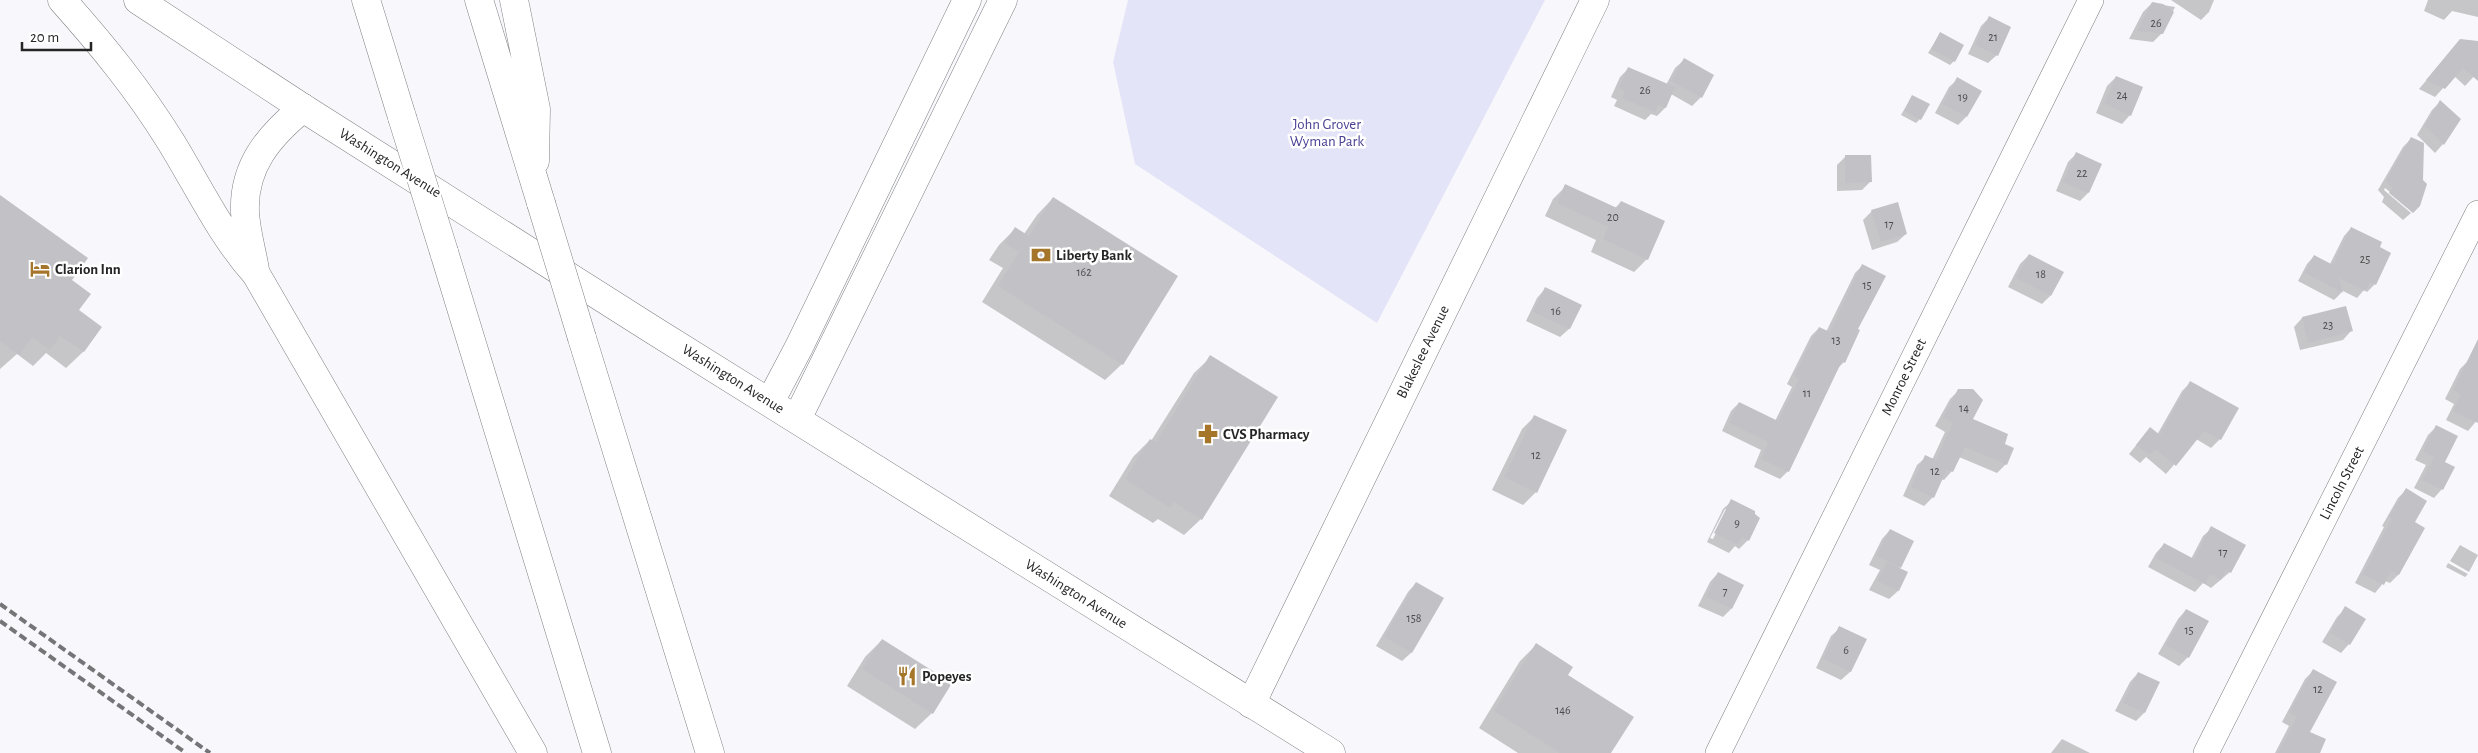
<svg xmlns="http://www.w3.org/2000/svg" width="2478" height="753" font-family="'Alegreya Sans',sans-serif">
<rect width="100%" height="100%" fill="#f8f8fc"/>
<path fill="#e3e4f7" d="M1128,0H1545L1377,323L1135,164L1113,62Z"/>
<path fill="#0003" fill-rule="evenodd" d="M2171,0H2214L2209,12L2201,20Z
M2428,0H2478V17L2452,11L2444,20L2424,11Z
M2152,3L2175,7L2162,33L2153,42L2129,39L2143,12Z
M1989,18L1997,55L1988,63L1968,54L1981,26Z
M1940,34L1954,61L1950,65L1928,53Z
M2478,43V72L2465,86L2454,76L2435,97L2419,89L2452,50Z
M1684,60L1712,75L1701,97L1692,106L1671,94L1665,108L1657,116L1651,114L1645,120L1614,106L1617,100L1611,97L1620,77L1628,69L1666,85L1675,68Z
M2116,77L2130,115L2122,124L2096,113L2107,86Z
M1958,79L1966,117L1958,125L1935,113L1949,87Z
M1912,96L1920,119L1916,123L1901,115Z
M2440,102L2443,144L2435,153L2417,135L2432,110Z
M2411,139L2413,211L2385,188L2384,190L2411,213L2403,220L2382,202L2384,197L2378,190L2403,147Z
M2076,154L2100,164L2088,193L2080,201L2056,191L2068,162Z
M1845,157L1870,182L1862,190L1837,191V165Z
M1566,186L1615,208L1621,202L1647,259L1634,272L1591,252L1596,240L1545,216L1553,199Z
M0,197L70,281L78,310L100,327L83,352L66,368L46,353L33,366L17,354L0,369Z
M1053,198L1122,364L1105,380L982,302L1003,268L989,260L999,245L1015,229L1024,234L1037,215Z
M1872,211L1906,234L1897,242L1872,250L1863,220Z
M2351,228L2378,248L2375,284L2367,292L2364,290L2357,298L2341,290V293L2334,300L2298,281L2307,264L2314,256L2330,264L2344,236Z
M2029,255L2050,296L2042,304L2008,287L2020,264Z
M1863,265L1856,330L1844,362L1838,368L1788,471L1780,479L1754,467L1761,450L1722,431L1731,411L1739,403L1775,421L1792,387L1787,384L1811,336L1819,328L1826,332L1855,273Z
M1545,289L1580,305L1569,329L1560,337L1526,321L1537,298Z
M2302,318L2351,331L2343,340L2300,350L2294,327Z
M1211,357L1201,519L1184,535L1158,519L1153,523L1109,496L1133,457L1150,440L1151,441L1194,373Z
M2469,360L2478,364V419L2468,431L2446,420L2454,404L2445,399L2460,369Z
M2191,382L2220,439L2211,448L2196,439L2166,474L2146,457L2140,463L2129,454L2142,438L2157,435L2182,391Z
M1959,390L1972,420L2003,445L2006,464L1997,473L1959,457L1952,471L1944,480L1941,479L1933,497L1924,506L1903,496L1917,465L1926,457L1932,460L1945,432L1935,426L1950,399Z
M1535,416L1536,492L1523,505L1492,490L1522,429Z
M2436,427L2443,462L2442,489L2434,498L2414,488L2426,465L2415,460L2428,435Z
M2406,490L2413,523L2398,575L2390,583L2385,581L2375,593L2355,583L2384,527L2382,526L2398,498Z
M1732,501L1748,540L1739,549L1735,546L1729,553L1707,542L1723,509ZM1725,509H1728L1713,539L1710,538Z
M2212,528L2230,572L2211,588L2203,583L2195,592L2148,567L2156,553L2164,544L2191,559L2203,536Z
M1890,530L1900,567L1898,569L1907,572L1898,591L1889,599L1869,590L1880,570L1869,565L1882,539Z
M2460,545L2478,555L2469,572L2450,561Z
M2448,563L2468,574L2465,577L2446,567Z
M1718,573L1731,609L1723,617L1698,606L1710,582Z
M1416,583L1442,599L1411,653L1402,661L1376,646L1408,592Z
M2346,608L2349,644L2341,653L2322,642L2337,617Z
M2186,610L2188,657L2179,666L2158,654L2178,619Z
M1840,628L1865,640L1850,672L1841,680L1816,668L1831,636Z
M882,640L932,713L915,729L847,686L865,657Z
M1536,645L1610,753H1518L1479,728L1520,661Z
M2313,671L2308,733L2319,753H2275L2289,726L2282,722L2305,679Z
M2138,673L2158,683L2144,713L2136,721L2115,711L2130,682Z
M2062,739L2090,753H2051Z"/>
<path fill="#c2c2c6" d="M2152,2L2163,4L2174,12L2163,34L2137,31Z
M1989,16L2011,27L1998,56L1975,45Z
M1940,32L1964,45L1955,62L1931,49Z
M2460,39L2478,41V81L2463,68L2445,89L2426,80Z
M1684,58L1714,75L1702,98L1671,81Z
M1628,67L1675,87L1666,108L1658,105L1655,112L1622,98L1625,91L1619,88Z
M2116,76L2143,87L2131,116L2104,104Z
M1957,77L1982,91L1967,117L1943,104Z
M1912,95L1930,104L1921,120L1904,111Z
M2440,100L2461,119L2444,145L2425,126Z
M2411,137L2424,143L2423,180L2427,184L2420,206L2413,213L2389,193L2392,188L2386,181Z
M2076,152L2102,164L2089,193L2063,182Z
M1845,155H1871L1872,182L1845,183Z
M1565,184L1617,208L1621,201L1665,221L1648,260L1603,239L1608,227L1557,203Z
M0,195L88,258L72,280L91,294L79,310L102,327L84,352L60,336L50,350L32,337L19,355L0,341Z
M1053,197L1178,276L1123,365L998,286L1019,252L1005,243L1015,227L1029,236Z
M1898,202L1907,234L1881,242L1871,210Z
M2351,227L2382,242L2380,247L2391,253L2376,285L2370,282L2365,291L2339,278L2343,293L2305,273L2314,255L2333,265Z
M2029,254L2064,272L2051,296L2016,278Z
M1862,264L1886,276L1858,329L1860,330L1845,363L1842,361L1789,472L1761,459L1768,442L1729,423L1739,402L1778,421L1799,379L1794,376L1819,327L1830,332Z
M1545,287L1582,305L1570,329L1533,312Z
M2346,306L2353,331L2308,343L2302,317Z
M2478,339V423L2453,411L2461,395L2453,390Z
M1210,355L1278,397L1202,520L1174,502L1170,508L1125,479L1150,439L1156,442Z
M2190,381L2239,408L2221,440L2204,431L2176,466L2155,449L2150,455L2136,445L2150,427L2160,435Z
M1958,389H1973L1983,400L1973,419L2008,434L2005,444L2014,448L2007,465L1965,447L1953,472L1947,469L1934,498L1911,487L1925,455L1936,460L1953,423L1943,418Z
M1534,415L1567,430L1537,493L1504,477Z
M2436,425L2458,436L2445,462L2455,467L2443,490L2422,480L2434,457L2423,451Z
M2406,488L2427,501L2415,522L2425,528L2399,575L2391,571L2384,585L2363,574L2392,518L2389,517Z
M1731,499L1755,511V514L1760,518L1749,541L1742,537L1738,545L1714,533Z
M2211,526L2246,545L2231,573L2226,570L2221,580L2210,574L2205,584L2156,558L2164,543L2194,559Z
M1890,529L1914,541L1901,568L1876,556Z
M1887,562L1908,572L1899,591L1877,581Z
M1718,572L1744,585L1732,609L1706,597Z
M1416,582L1444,598L1412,653L1384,637Z
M2345,606L2366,619L2350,645L2330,633Z
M2186,609L2209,621L2189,658L2166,645Z
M1839,626L1867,639L1851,672L1823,659Z
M882,639L952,683L933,714L862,669Z
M1536,643L1573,667L1568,675L1634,717L1611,753H1560L1494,711Z
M2313,669L2337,682L2310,732L2326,739L2320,753H2278L2297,717L2289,713Z
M2138,672L2160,682L2145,713L2123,703Z"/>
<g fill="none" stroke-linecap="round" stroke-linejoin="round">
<defs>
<path id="minor" d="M1718,753L2091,0
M2206,753L2478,213"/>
<path id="tertiary" d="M1251,704L1595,0"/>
<path id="primary" d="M138,0L303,108L653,330L1331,753"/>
<path id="motorway" d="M62,0C103,46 138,89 171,142C198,186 221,235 256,274L533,753
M366,0L402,117
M479,0L541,203
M514,0L536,109L535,161
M444,252L597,753
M255,270C252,251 246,232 245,212C243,166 269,136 303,108
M582,338L710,753
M770,402L799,347L967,0
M797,419L1003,0"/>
</defs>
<use href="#minor" stroke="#7f8083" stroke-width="26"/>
<use href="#tertiary" stroke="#7f8083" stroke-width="29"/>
<use href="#primary" stroke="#7f8083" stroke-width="29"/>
<use href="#motorway" stroke="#7f8083" stroke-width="29"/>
<use href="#minor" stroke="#fff" stroke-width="25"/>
<use href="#tertiary" stroke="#fff" stroke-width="28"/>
<use href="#primary" stroke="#fff" stroke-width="28"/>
<use href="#motorway" stroke="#fff" stroke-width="28"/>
<path stroke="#757577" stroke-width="4" stroke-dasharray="8 4" stroke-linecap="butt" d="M0,604L210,753
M0,621L186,753"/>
<defs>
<path id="motorway-bridge" d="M402,117L444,252
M541,203L582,338"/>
</defs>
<use href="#motorway-bridge" stroke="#7f8083" stroke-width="29" stroke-linecap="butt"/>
<use href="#motorway-bridge" stroke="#fff" stroke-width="28"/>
</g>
<defs>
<symbol id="bank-bare" viewBox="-9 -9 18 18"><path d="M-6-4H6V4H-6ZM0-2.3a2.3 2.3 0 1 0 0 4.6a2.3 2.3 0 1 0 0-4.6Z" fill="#a5752a" stroke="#fff" stroke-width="2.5" paint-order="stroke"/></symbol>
<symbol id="hotel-bare" viewBox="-9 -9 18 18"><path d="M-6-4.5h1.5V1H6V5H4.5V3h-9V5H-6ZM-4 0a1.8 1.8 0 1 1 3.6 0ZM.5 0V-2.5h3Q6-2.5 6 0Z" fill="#a5752a" stroke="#fff" stroke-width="2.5" paint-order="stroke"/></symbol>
<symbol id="pharmacy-bare" viewBox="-9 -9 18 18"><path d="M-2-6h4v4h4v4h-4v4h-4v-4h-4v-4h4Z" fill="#a5752a" stroke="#fff" stroke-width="2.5" paint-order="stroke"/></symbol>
<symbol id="restaurant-bare" viewBox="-9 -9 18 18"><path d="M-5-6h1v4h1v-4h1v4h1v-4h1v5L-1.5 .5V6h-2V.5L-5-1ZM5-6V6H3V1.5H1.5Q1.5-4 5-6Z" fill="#a5752a" stroke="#fff" stroke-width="2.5" paint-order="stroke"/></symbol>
</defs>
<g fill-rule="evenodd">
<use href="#bank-bare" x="1027" y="241" width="28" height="28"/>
<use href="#hotel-bare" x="26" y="255" width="28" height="28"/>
<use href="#pharmacy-bare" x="1194" y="420" width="28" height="28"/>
<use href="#restaurant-bare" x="893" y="662" width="28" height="28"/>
</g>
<g text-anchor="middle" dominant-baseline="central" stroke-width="5" stroke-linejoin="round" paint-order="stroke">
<g font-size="12" fill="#4c4c4e">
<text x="2156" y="23">26</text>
<text x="1993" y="37">21</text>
<text x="1645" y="90">26</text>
<text x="2122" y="95">24</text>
<text x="1963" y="97">19</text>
<text x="2082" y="173">22</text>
<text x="1613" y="217">20</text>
<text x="1889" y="224">17</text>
<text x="2365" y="259">25</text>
<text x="1084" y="272">162</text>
<text x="2041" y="274">18</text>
<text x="1867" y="285">15</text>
<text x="1556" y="311">16</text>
<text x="2328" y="325">23</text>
<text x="1836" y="340">13</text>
<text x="1807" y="393">11</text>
<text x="1964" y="408">14</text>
<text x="1536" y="455">12</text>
<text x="1935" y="471">12</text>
<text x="1737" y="523">9</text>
<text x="2223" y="552">17</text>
<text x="1725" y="591">7</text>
<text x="1414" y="618">158</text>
<text x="2189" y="630">15</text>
<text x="1846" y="650">6</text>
<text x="2318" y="689">12</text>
<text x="1563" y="710">146</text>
</g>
<g font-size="15" fill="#494193" stroke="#fff">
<text x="1327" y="124">John Grover<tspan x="1327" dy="17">Wyman Park</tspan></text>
</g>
<g font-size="15" fill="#252526" stroke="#fff">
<text transform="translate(390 163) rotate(32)">Washington Avenue</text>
<text transform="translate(1423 352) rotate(-64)">Blakeslee Avenue</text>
<text transform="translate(1904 377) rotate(-64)">Monroe Street</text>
<text transform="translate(733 379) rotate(32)">Washington Avenue</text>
<text transform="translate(2342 483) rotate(-63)">Lincoln Street</text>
<text transform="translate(1076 594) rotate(32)">Washington Avenue</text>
</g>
<g font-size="15" font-weight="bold" fill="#252526" stroke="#fff" text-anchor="start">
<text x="1056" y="255">Liberty Bank</text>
<text x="55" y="269">Clarion Inn</text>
<text x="1223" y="434">CVS Pharmacy</text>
<text x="922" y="676">Popeyes</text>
</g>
</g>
<path d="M22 42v8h69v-8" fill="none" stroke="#252526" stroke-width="2.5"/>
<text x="30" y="42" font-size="15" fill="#252526" stroke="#ffffff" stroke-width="4" paint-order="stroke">20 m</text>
</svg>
